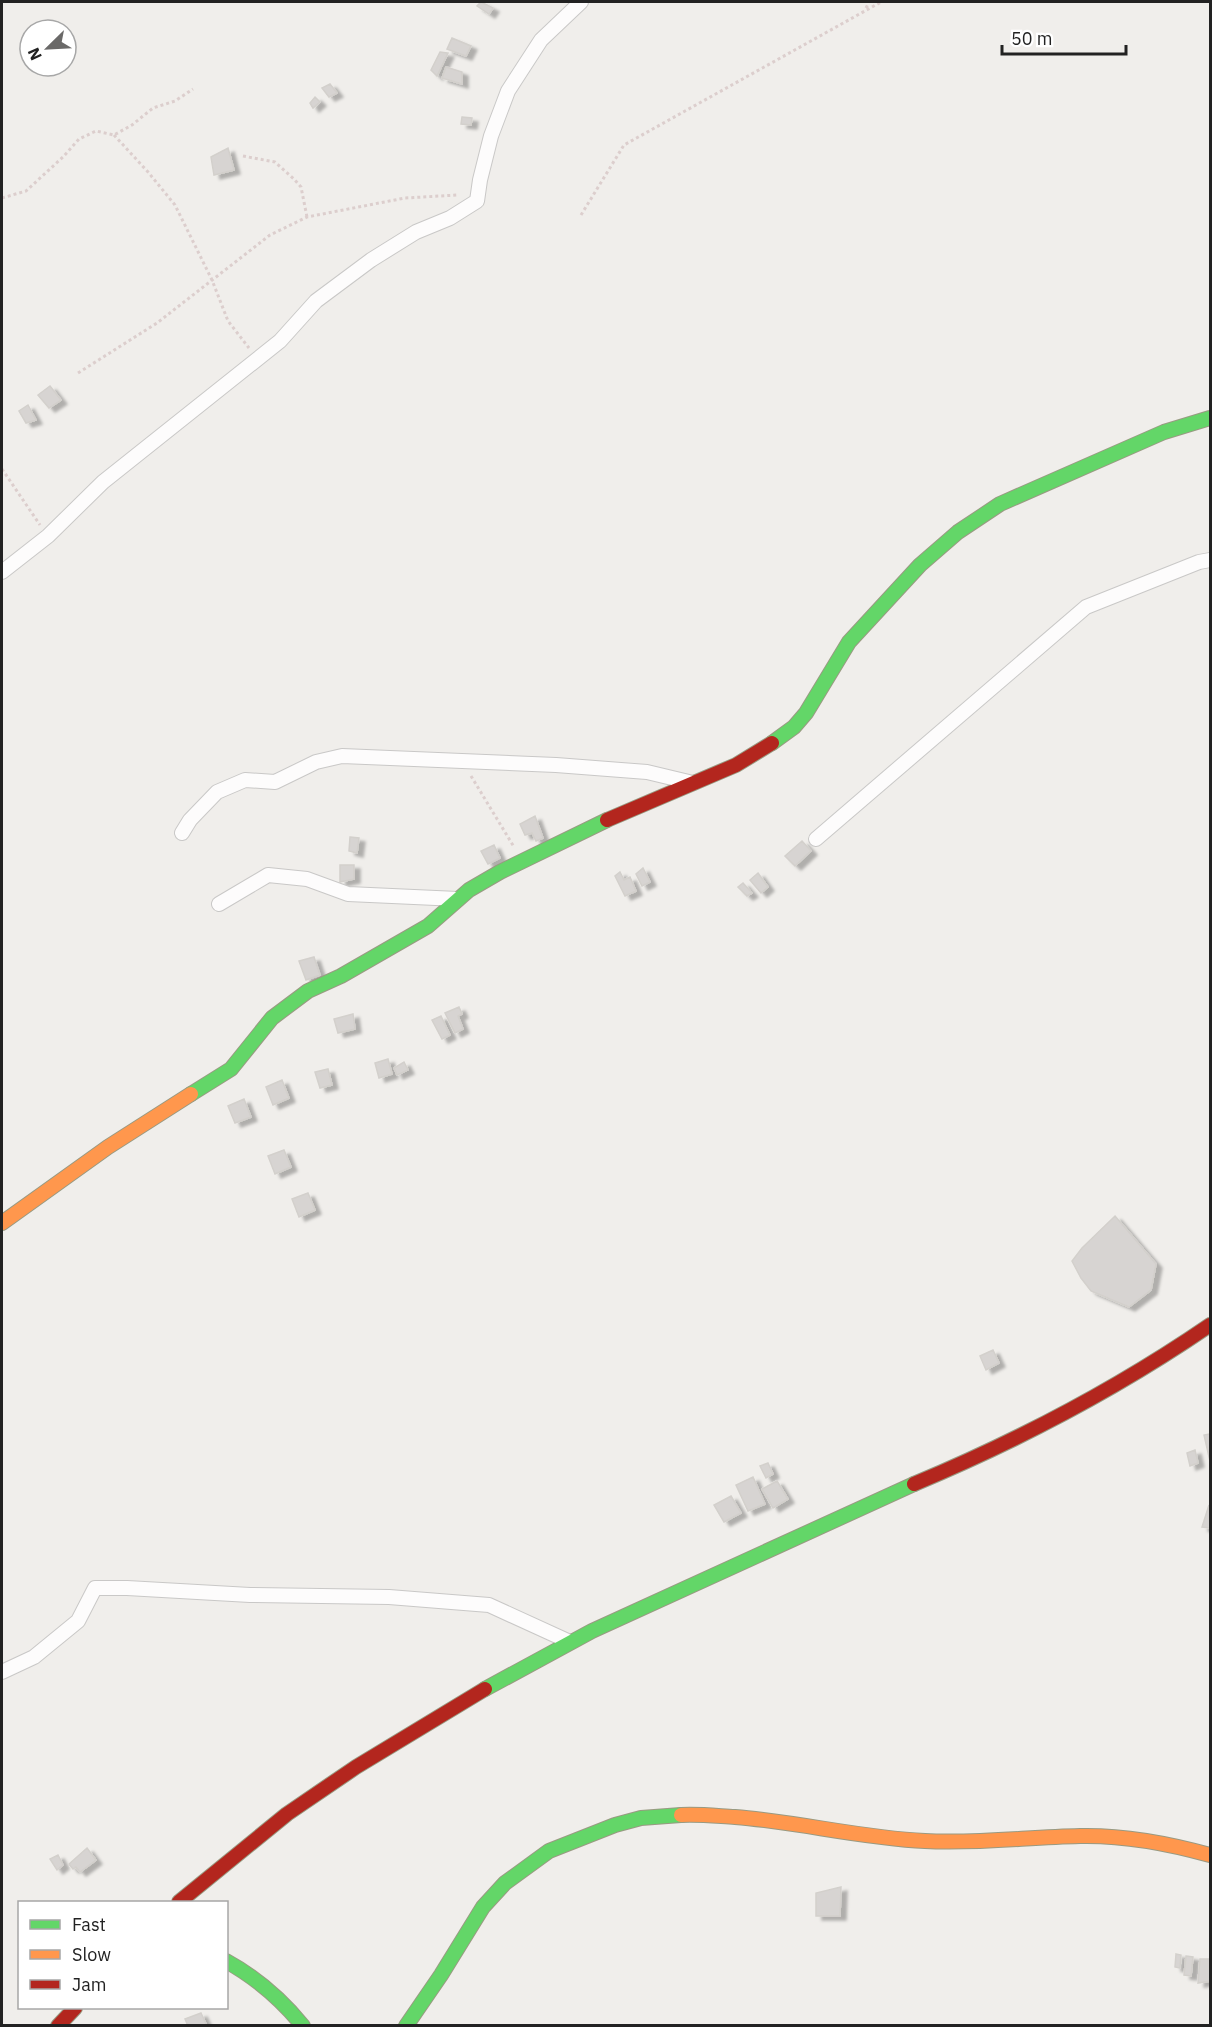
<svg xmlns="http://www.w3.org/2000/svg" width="1212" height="2027" font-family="'IBM Plex Sans',sans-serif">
<defs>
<filter id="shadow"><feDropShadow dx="6" dy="4" stdDeviation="1.5" flood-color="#0004"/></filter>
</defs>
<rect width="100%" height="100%" fill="#f0eeeb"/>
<path fill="#d7d4d2" stroke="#d3d0cc" stroke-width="1.5" filter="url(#shadow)" d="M481,2L493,8L489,14L477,6Z
M452,38L471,46L466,56L447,49Z
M440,52L448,53L437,76L431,70Z
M446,67L462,72V84L442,78Z
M330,84L337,93L329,97L322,88Z
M315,97L320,102L313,108L310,103Z
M462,117L472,118L471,125L461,124Z
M228,148L234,170L214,175L211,157Z
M50,386L61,400L49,408L38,395Z
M28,405L36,420L26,423L19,411Z
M535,816L543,838L536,841L532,833L525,835L520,824Z
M350,837L359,838L357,853L349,851Z
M802,841L811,851L795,866L785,856Z
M494,845L500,858L488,864L481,851Z
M340,865H354V879L340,882Z
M643,868L650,882L642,886L636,874Z
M620,872L624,880L630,877L636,891L625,896L615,876Z
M758,873L768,887L761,893L750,880Z
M743,883L752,893L747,896L738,887Z
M314,957L320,975L306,980L299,961Z
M459,1007L462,1014L458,1016L463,1029L455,1033L445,1013Z
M353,1014L355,1029L338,1033L334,1019Z
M441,1016L450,1035L442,1039L432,1020Z
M388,1059L392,1074L379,1078L375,1063Z
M404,1062L408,1070L397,1075L394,1068Z
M328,1069L332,1085L320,1088L315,1072Z
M282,1080L289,1098L273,1105L266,1087Z
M244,1099L251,1117L235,1123L228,1106Z
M284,1150L291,1167L275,1174L268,1156Z
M308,1193L315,1210L299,1217L292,1199Z
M1115,1216L1156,1264L1151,1290L1129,1307L1091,1291L1081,1278L1072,1261L1082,1248Z
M993,1350L999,1363L986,1370L980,1356Z
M1210,1434V1461L1204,1435Z
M1195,1450L1198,1463L1190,1466L1187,1453Z
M768,1463L773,1474L766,1478L760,1466Z
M753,1477L765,1504L748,1511L736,1485Z
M777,1481L788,1499L773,1508L762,1489Z
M731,1496L741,1513L724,1522L714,1505Z
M1209,1505L1210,1528L1202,1527Z
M87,1848L96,1860L80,1872L76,1867L73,1869L69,1864Z
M58,1855L63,1865L57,1870L50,1859Z
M841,1887L840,1916H816V1893Z
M1176,1954L1181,1955L1180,1968L1175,1967Z
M1186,1956L1193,1957L1191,1976L1184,1975Z
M1200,1959H1210V1981L1198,1983Z
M201,2013L207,2026H188L185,2019Z"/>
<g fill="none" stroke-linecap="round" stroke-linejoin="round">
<defs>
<path id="street" d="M2,572L48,536L103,482L280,341L316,301L371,260L416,232L450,218L477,201L480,180L491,136L508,91L541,40L581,2
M182,833L190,820L217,792L245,780L275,782L316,762L342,756L556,765L647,772L693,783
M816,839L1086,607L1199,562L1210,560
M219,904L268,875L307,879L348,894L458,899
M2,1672L34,1657L78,1621L95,1588H127L250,1595L389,1597L489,1605L570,1642"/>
<path id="fast" d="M772,743L794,727L806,713L849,642L920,565L958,532L1000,504L1164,432L1210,418
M191,1094L231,1069L272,1018L308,991L341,976L428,926L469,890L500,872L607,820
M485,1689L592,1631L914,1484
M226,1961C257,1978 281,1999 303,2026
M406,2026L441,1975L483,1907L505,1883L549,1851L615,1825L641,1818L681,1815"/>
<path id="slow" d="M2,1223L108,1147L191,1094
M681,1815C699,1814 717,1816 735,1817C799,1822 861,1838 925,1841C977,1844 1028,1837 1080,1836C1125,1835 1167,1843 1210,1855"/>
<path id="jam" d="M607,820L736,765L772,743
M914,1484C1017,1441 1118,1388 1210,1325
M179,1902L287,1814L356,1767L485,1689
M58,2026L75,2008"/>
</defs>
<use href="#street" stroke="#c9c8c7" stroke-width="16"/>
<use href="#fast" stroke="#999a82" stroke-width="16"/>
<use href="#slow" stroke="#999a82" stroke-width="16"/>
<use href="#jam" stroke="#999a82" stroke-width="16"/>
<path stroke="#dccecd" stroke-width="3" stroke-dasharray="3 3" stroke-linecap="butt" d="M866,8L869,2
M114,135L148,172L175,205L212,280L228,321L249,348
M243,156L275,162L294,179L301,187L307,217
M2,198L26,191L63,157L79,139L96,131L114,135L132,125L153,108L175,101L193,89
M581,215L624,145L881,2
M78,373L157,323L270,235L307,217L405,198L458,195
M2,469L40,525
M471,776L514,847"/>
<use href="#street" stroke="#fdfcfc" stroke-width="14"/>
<use href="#fast" stroke="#63d668" stroke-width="14"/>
<use href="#slow" stroke="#ff974d" stroke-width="14"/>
<use href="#jam" stroke="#b3261e" stroke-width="14"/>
</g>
<rect width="1212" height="2027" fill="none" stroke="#222222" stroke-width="6"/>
<rect x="18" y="1901" width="210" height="108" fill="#ffffff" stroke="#a7a7a7" stroke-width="1.5"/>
<rect x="30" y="1920" width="30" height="9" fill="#63d668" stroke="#a7a7a7" stroke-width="1.5"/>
<text x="72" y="1931" font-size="18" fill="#222222">Fast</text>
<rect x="30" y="1950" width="30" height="9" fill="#ff974d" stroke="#a7a7a7" stroke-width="1.5"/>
<text x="72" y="1961" font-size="18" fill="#222222">Slow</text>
<rect x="30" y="1980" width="30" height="9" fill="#b3261e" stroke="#a7a7a7" stroke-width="1.5"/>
<text x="72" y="1991" font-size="18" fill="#222222">Jam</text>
<g transform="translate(48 48) rotate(246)"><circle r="28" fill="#ffffff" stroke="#a7a7a7" stroke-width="1.5"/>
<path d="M0-4.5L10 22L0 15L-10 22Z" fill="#6a6968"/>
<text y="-9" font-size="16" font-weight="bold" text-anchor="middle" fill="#222222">N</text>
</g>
<path d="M1002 45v9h124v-9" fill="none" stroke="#222222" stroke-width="3"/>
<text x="1011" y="45" font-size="18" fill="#222222" stroke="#ffffff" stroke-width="4.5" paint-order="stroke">50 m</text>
</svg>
